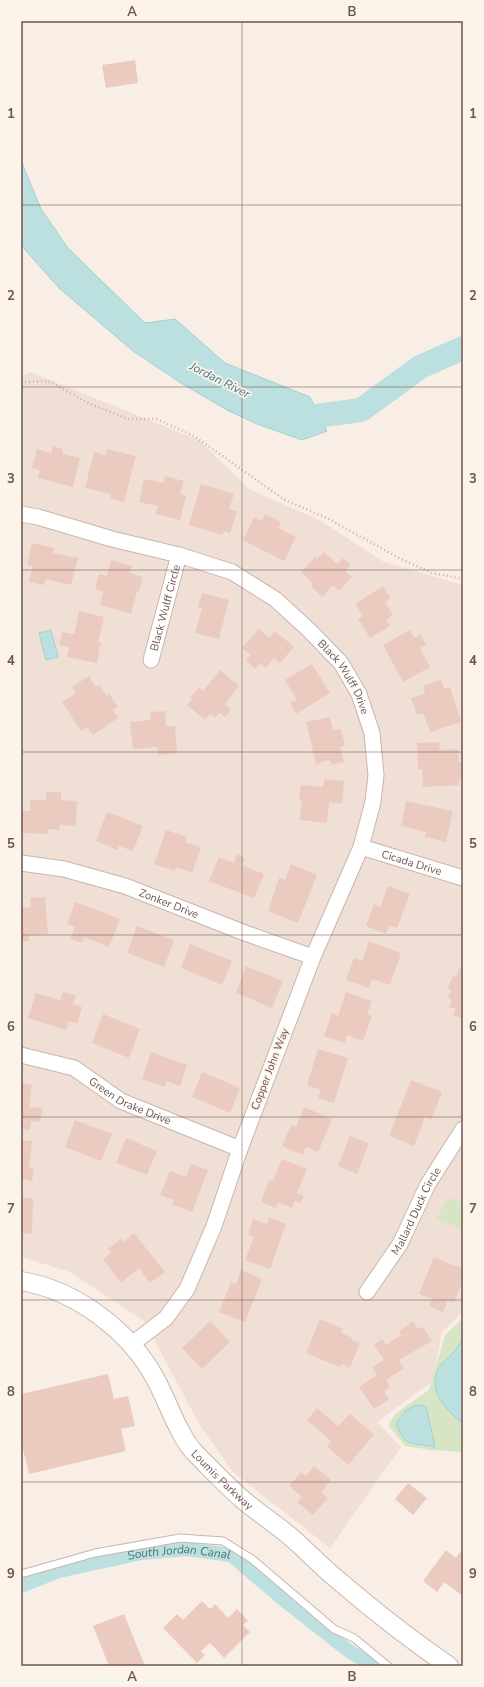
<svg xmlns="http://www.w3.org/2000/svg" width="484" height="1687" font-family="'Nunito Sans',sans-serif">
<rect width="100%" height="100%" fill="#f9eee5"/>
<path fill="#f0dfd4" d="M30,372L199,440L249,489L321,521L384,562L463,585V1311L442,1332L433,1381L377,1422L401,1447L330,1548L233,1472L199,1424L144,1321L70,1272L21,1257V377Z"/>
<path fill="#d7e5c5" d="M450,1198L463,1203V1230L436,1219L445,1201Z
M463,1318V1452L431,1450L405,1446L388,1425L396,1413L429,1390L445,1335Z"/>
<path fill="#bce0e0" stroke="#a4d0d0" d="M21,121L22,163L41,209L68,248L145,323L175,319L225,363L310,397L327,431L302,440L257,424L227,410L181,383L133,351L59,288L26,251L21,243Z
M51,630L58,657L46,660L39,633Z
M463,1338V1421L461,1422C447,1410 429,1393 437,1372C439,1364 448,1359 453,1353C457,1349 460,1343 463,1338Z
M417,1405L426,1406L435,1447C412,1441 405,1450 396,1423L406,1410Z"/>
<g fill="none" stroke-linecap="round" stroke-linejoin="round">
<path stroke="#bce0e0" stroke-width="14" id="s1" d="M21,1586L59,1571L142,1553L186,1549L231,1555L284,1600L349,1651L374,1666"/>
<path stroke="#bce0e0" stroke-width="24" d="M288,416L294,419L361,410L420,367L463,348"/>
</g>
<path fill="#ebcbc0" d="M135,60L138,83L106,88L102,65Z
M53,446L63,449L62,454L80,458L73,487L38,478L40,470L32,468L37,449L51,453Z
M107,449L136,456L124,502L110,498L111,494L85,488L94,452L106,455Z
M165,476L184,481L180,494L186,496L180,520L156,514L158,506L139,502L144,479L164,483Z
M201,484L234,494L229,509L237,511L230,533L224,531L223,535L189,525Z
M265,514L281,522L278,528L296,537L284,561L243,540L254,517L262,521Z
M32,543L54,548L53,553L78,558L71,585L46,579L44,585L29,582L33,566L27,565Z
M324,552L337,564L343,558L351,565L345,571L352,577L339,591L333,585L322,597L311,586L313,583L301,572L315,557L317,559Z
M111,560L132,566L130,573L143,577L139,591H137L131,614L100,605L103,591L95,589L99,574L107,576Z
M383,586L391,598L385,602L393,615L386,620L390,626L370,638L358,619L363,616L355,604Z
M202,593L229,600L219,639L195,633L202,608L198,607Z
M79,611L104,617L98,642H101L97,663L67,657L69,647L59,645L62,632L74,634Z
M259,629L269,638L275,631L294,647L280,663L274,658L266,668L260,663L255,669L246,661L251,655L242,648Z
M410,630L414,638L421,634L426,645L420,648L430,667L403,682L383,645Z
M312,664L330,693L296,714L290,703L297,700L285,680Z
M220,670L239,686L225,704L231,710L225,717L219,713L215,718L210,714L205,720L187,705L192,699L190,698L199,687L203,691Z
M89,676L96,687L99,685L106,695L109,693L118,707L113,710L118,718L93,735L87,727L81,731L62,702L76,693L72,687Z
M441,680L444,689L450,687L461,722L430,732L423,713L417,715L411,698L425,694L423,686Z
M165,711L166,726H175L177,753L158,755L157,747L133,749L130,722L151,720L150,712Z
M330,717L333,730L341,729L345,746L340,747L344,762L331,765L330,760L316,764L306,722Z
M439,742L440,750L458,749L459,762H463V779H459V785L423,787L422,769H418L417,743Z
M324,779L344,781L342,804L329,802L327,823L300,820L302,799H299L301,785L323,787Z
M46,792H61V800L77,801L76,826L60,825L59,830L48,829L47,834L21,833V811H30V800H46Z
M406,801L453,811L446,842L425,837L426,832L401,826Z
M107,812L143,826L133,851L119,846L117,850L96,841Z
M166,830L187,837L185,842L201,848L192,873L176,867L175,871L154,864Z
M237,854L245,858L242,865L264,874L254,898L209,881L219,857L234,863Z
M291,864L317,875L298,923L268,911L279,878L285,880Z
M388,886L410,894L397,928L389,926L386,934L366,926L374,904L380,907Z
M45,897L48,934L29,935V941H21V908L31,907L30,898Z
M75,902L120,919L109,947L84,937L82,943L70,939L75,927L67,924Z
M137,926L174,940L164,967L127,953Z
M369,941L401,953L390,985L372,979L369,988L346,980L354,958L362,961Z
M190,944L232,961L222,985L181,968Z
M246,966L283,981L272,1008L236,993Z
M459,968L463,969V1019L453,1015L456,1009L449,1007L452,999L448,998L451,990L448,988L453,976L456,977Z
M63,992L76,996L73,1004L82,1007L77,1024L69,1021L66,1030L28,1018L36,993L60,1000Z
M346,992L372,1001L367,1014L372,1016L363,1041L347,1035L345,1043L324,1036L332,1013L338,1016Z
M103,1014L140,1029L129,1058L92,1043Z
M318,1049L348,1058L334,1103L318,1098L321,1090L307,1085Z
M151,1052L187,1065L180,1086L167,1081L165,1087L142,1079Z
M202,1072L240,1088L230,1113L192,1097Z
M411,1080L442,1092L431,1120L425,1117L414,1146L389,1136Z
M21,1083L32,1085L29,1107L42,1108L40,1122L31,1121L30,1130L21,1129Z
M304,1107L332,1119L318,1152L306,1147L303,1155L282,1146L291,1125L296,1127Z
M75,1120L112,1134L101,1161L65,1147Z
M350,1136L369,1143L357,1174L338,1166Z
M126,1138L157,1151L147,1175L116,1163Z
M21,1140L32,1141L29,1168L34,1169L32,1181L21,1179Z
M282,1159L307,1169L297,1193L304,1196L301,1203L295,1201L292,1208L278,1202L276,1208L261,1202L269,1180L273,1181Z
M191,1164L208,1170L192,1212L172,1204L174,1200L160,1195L170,1171L186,1177Z
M21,1198H33L32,1234L21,1233Z
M269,1217L286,1224L270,1269L245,1260L254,1237L248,1235L253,1219L267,1224Z
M134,1233L165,1272L150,1283L139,1268L121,1283L103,1259L111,1253L108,1249L121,1239L123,1242Z
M434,1257L463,1269V1280L454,1303L448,1300L443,1312L429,1306L432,1299L419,1294Z
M241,1270L262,1279L245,1322L219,1312L231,1282L236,1284Z
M320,1319L343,1329L341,1333L353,1338L352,1340L360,1343L350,1368L342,1364L340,1367L306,1353Z
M210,1321L230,1342L202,1369L182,1348Z
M413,1321L418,1329L423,1327L432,1341L399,1360L404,1368L386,1380L390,1387L384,1392L389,1399L374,1409L359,1387L377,1375L372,1367L384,1360L374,1345L382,1339L386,1345L401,1335L399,1331Z
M108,1374L114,1399L128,1396L135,1426L121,1429L126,1451L29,1474L21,1441V1394Z
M317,1408L338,1426L350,1414L374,1435L348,1465L327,1446L331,1441L307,1420Z
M314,1466L331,1480L321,1492L328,1498L313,1515L297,1502L302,1497L289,1486L301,1472L306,1476Z
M408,1483L427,1498L413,1515L395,1499Z
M446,1550L456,1558L460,1552L463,1554V1596L444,1582L437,1592L423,1581Z
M202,1601L210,1609L215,1604L228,1618L237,1609L248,1621L243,1625L250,1632L224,1658L210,1643L201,1651L205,1655L197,1663L163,1628L177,1614L183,1620Z
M124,1614L145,1666H109L93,1626Z"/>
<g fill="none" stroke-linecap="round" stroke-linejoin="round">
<defs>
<path id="service" d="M21,1574L95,1553L180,1538L223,1541L252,1559L334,1629L354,1638L388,1666"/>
<g id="minor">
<path id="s2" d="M21,514L38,517L112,539L179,555L232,572L275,599L309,630L341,663L359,694L372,733L376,775L373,802L361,847L313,957L240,1149L214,1226L187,1289L166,1318L132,1344"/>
<path id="s3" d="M151,660L179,555"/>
<path id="s4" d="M361,847L463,878"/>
<path id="s5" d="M21,863L64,869L125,886L245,933L313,957"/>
<path id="s6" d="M21,1055L74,1068L121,1101L240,1149"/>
<path id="s7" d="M367,1292L400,1244L428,1184L463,1129"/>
</g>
<g id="tertiary">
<path id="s8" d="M21,1281C76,1290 130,1331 156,1380C168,1402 179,1437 196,1454C211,1469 226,1485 242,1499C258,1513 276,1524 292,1538C308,1552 322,1567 339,1581C374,1611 411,1640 449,1666"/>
</g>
</defs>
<use href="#service" stroke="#c9b5ad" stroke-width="9"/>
<use href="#minor" stroke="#c9b5ad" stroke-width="17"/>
<use href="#tertiary" stroke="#c9b5ad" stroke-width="20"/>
<path stroke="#cfaea4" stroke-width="2.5" stroke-dasharray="1 3" stroke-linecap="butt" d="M21,382L48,381L90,404L128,419H157L194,436L285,500L327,518L399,558L432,573L463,579"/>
<use href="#service" stroke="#fff" stroke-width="7"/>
<use href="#minor" stroke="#fff" stroke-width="15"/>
<use href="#tertiary" stroke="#fff" stroke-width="18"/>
</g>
<path fill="none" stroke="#6f544e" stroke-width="1" stroke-opacity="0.55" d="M242,21V1666M21,205H463M21,387H463M21,570H463M21,752H463M21,935H463M21,1117H463M21,1300H463M21,1482H463"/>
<g text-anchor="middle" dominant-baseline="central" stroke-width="3.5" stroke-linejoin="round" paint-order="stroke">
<g font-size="11" fill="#6f544e" stroke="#fcf3eb">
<text stroke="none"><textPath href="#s3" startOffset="54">Black Wulff Circle</textPath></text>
<text stroke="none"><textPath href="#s2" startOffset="375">Black Wulff Drive</textPath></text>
<text stroke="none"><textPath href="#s4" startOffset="53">Cicada Drive</textPath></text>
<text stroke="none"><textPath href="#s5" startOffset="154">Zonker Drive</textPath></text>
<text transform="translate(270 1069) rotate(-69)">Copper John Way</text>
<text stroke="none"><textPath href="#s6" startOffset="120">Green Drake Drive</textPath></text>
<text stroke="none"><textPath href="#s7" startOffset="95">Mallard Duck Circle</textPath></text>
<text stroke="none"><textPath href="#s8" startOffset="294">Loumis Parkway</textPath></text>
</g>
<g font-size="12" font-style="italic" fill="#477879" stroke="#fcf3eb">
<text transform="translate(220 380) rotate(27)">Jordan River</text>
<text stroke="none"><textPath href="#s1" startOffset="163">South Jordan Canal</textPath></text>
</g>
</g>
<rect width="484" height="1687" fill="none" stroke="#fcf3eb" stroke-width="44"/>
<rect x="22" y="22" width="440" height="1643" fill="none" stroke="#6f544e" stroke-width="1.5"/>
<g font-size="13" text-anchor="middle" font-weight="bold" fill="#6f544e">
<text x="132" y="16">A</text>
<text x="352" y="16">B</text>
<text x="11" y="118">1</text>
<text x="473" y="118">1</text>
<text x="11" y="300">2</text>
<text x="473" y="300">2</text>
<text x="11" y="483">3</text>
<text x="473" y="483">3</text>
<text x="11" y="665">4</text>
<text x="473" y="665">4</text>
<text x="11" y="848">5</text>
<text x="473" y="848">5</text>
<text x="11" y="1031">6</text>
<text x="473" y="1031">6</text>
<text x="11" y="1213">7</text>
<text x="473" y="1213">7</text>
<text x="11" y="1396">8</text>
<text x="473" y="1396">8</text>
<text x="11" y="1578">9</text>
<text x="473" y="1578">9</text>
<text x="132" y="1681">A</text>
<text x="352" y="1681">B</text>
</g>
</svg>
